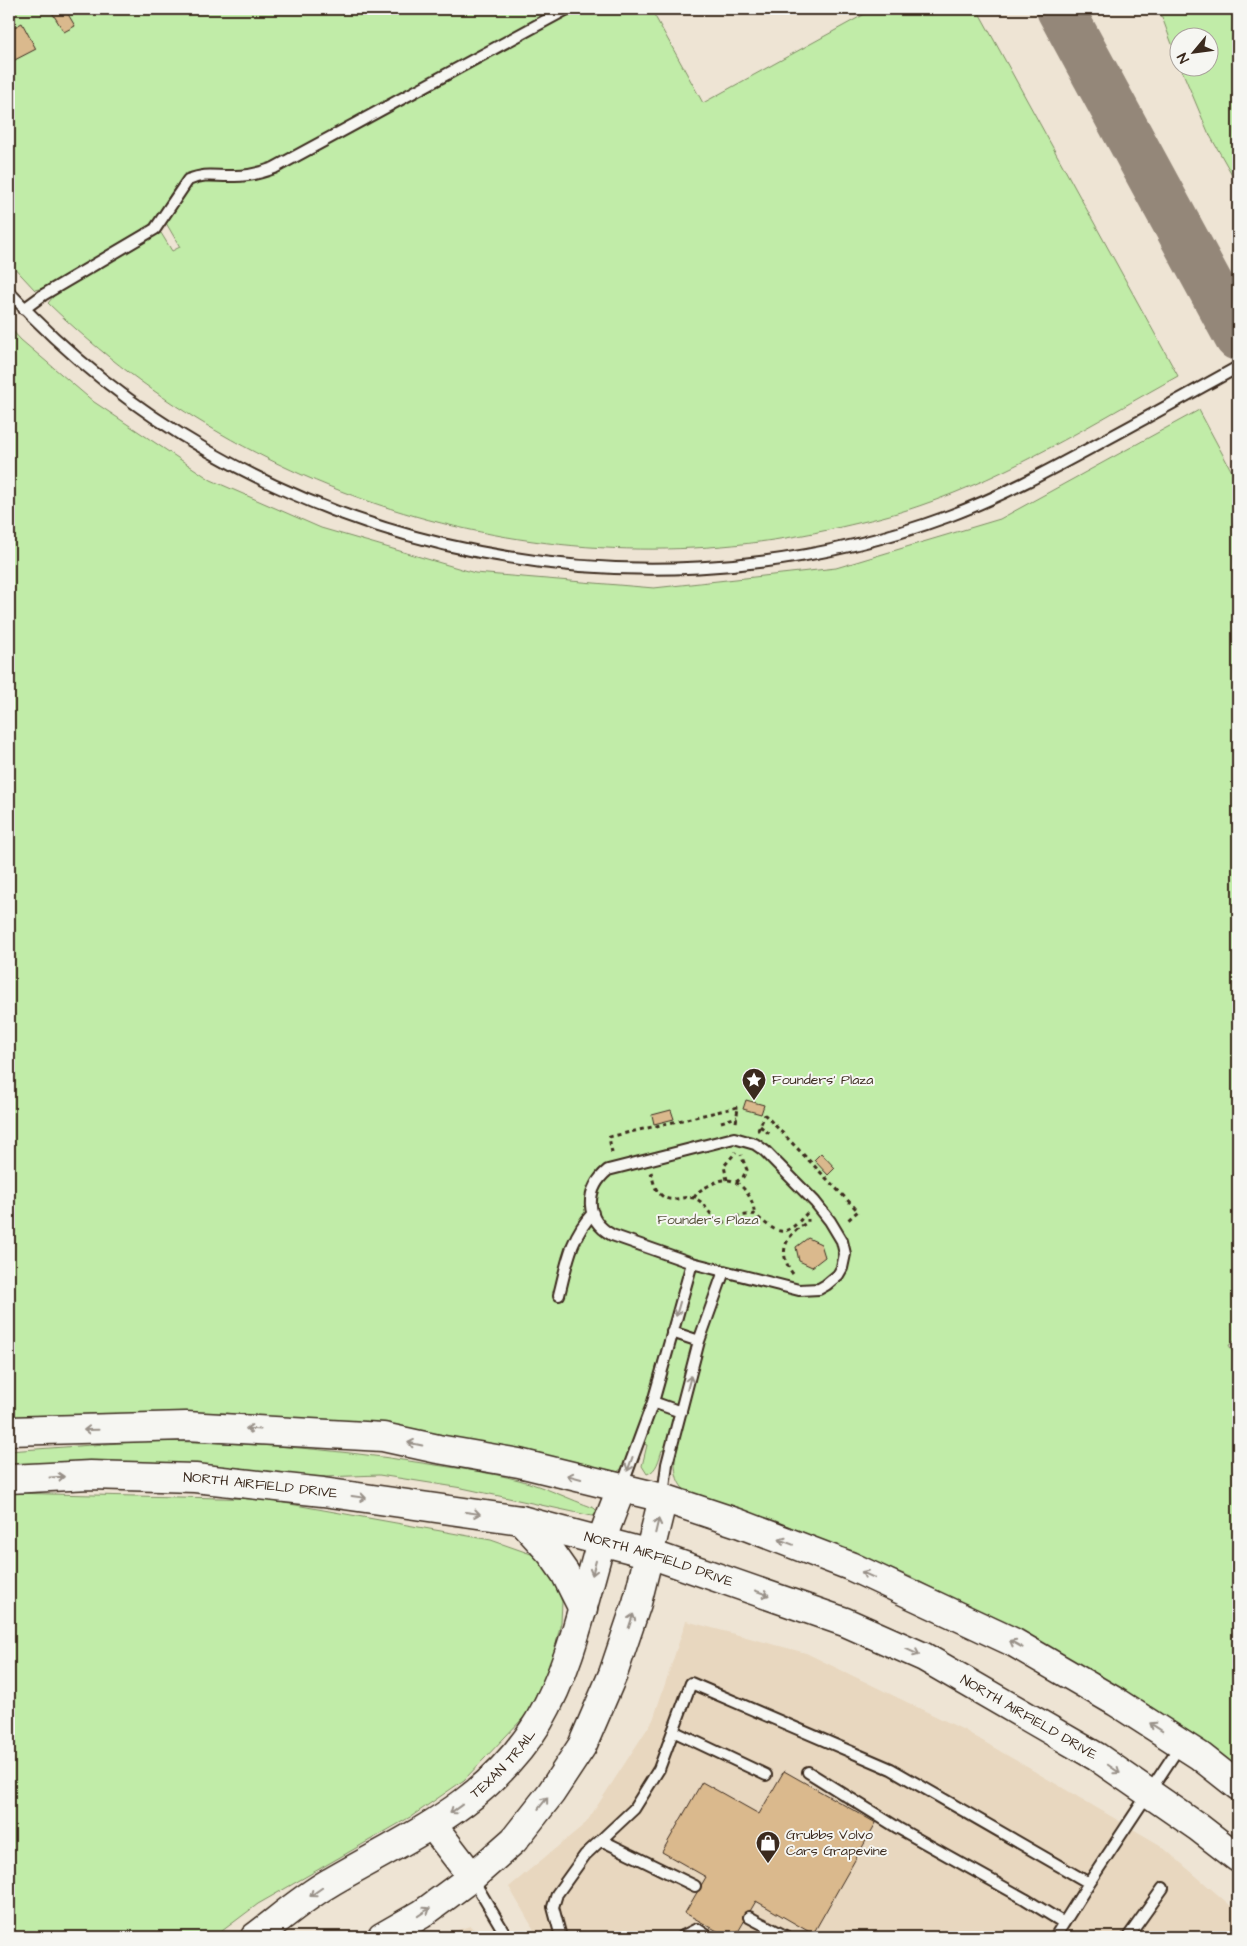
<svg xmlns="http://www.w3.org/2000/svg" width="1247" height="1946" font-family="'Architects Daughter',sans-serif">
<rect width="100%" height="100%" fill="#eee4d4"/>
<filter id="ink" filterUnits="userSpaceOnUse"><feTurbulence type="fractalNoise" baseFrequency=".02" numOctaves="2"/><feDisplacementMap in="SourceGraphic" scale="10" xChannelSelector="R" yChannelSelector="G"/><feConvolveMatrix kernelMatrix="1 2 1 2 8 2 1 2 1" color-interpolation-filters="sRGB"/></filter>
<g filter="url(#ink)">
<path fill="#e8d7bf" d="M686,1621L806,1653L964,1730L1160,1845L1238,1912V1937H538L509,1887L586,1823L653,1720Z
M470,1926L482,1937H439L442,1935Z"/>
<path fill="#c1eca8" stroke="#7e8b63" d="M9,9H557L272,164C264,167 255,170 246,171C227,172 202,164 185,177C170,188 163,212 148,226L43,288L35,290L9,262Z
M577,9H651L703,103L874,9H977L1178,376C1093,423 1011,475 919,506C893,515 867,521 841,527C556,594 257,506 48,303L58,291L155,233H161L172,251L180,247L166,223L191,183L197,180H244L265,177Z
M1159,9H1238V185L1208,132L1181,68H1210V38H1180L1179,63Z
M9,327L21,340L94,402L211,480L321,528L475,573L654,588L836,568L1000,519L1199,410L1238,483V1339L1229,1345L1238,1362V1770L1166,1717L1022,1635L911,1577L776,1521L690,1494C674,1484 675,1469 675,1453L662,1450C659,1459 657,1471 647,1474L642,1466L647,1445L634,1441L625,1466L613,1475L396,1429L224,1413L89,1414L9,1419Z
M147,1441C239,1442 331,1448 422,1463C455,1468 488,1472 519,1480C545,1487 569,1499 594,1508L597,1511L595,1515L592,1516L462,1488L379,1475L324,1477L259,1473L9,1465V1451Z
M9,1493L262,1499L491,1540L531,1554L544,1564L557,1588L562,1602L561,1622L551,1666L525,1716L464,1780L412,1816L258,1904L214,1937H9Z"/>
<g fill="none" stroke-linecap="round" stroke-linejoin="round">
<path stroke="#948779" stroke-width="48" d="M1060,9L1238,337"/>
</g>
<path fill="#dab98d" stroke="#3b2a1e" d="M55,9H65L75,26L64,32L51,11Z
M22,23L36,49L9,63V30Z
M746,1100L764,1105L761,1114L743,1109Z
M671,1110L674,1119L654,1124L652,1115Z
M821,1153L835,1168L828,1175L814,1160Z
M808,1238L821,1244L825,1257L812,1267L799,1261L796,1247Z
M784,1771L876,1823L813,1934L756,1901L735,1937H728L685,1913L706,1877L662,1852L702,1782L759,1814Z"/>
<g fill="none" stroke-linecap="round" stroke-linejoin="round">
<defs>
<path id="lane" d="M9,292C243,547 625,636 949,516C1000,497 1048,471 1096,445C1143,420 1191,393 1238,367
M24,309L43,295L155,229L188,180C208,172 215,177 235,176C248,176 261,173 274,168L567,9
M734,1138L755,1144L765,1151L815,1202L830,1221L842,1241L845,1254L842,1268L838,1275L826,1285L819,1289L799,1290L692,1263L612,1235C584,1220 585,1189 608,1170Z
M559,1295C567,1264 570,1238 593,1213
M672,1332L699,1341
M653,1402L681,1412
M622,1486L653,1402L692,1263
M663,1496L667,1464L699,1341L724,1271
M673,1731L766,1775
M808,1772L898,1828L1025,1899L1064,1923
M601,1840L695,1886
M472,1878L507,1937
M749,1917L787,1937
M561,1937L553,1907L557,1894L585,1855L634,1809L659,1769L691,1683L891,1769L1089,1883L1181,1744
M681,1937L697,1929L709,1937
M1055,1937L1089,1883
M1128,1937L1163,1888"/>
<g id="secondary">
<path d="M9,1431L186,1426L383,1437L438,1449L519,1463L663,1498L738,1523L850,1566L1013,1642L1116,1702L1200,1756L1238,1786"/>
<path id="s1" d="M9,1479L90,1475L195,1478L323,1492L521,1520L650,1554L845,1622L924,1657L1097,1757L1198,1827L1238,1858"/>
<path d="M521,1520L551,1553L565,1573L583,1609"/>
<path d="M433,1826L472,1877"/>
<path id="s2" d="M255,1937C279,1919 303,1898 329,1883C409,1836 488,1805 539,1721C571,1666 583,1603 601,1542C607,1524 614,1507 621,1489"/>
<path d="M382,1937L422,1914L472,1877L514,1840L551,1793L582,1746L613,1674L637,1603L663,1498"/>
</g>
</defs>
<use href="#lane" stroke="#3b2a1e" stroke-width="14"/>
<use href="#secondary" stroke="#3b2a1e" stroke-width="31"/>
<path stroke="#3b2a1e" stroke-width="3" stroke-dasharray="4 4" stroke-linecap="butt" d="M721,1122L737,1117
M760,1126L772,1136
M757,1130H758L765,1115L858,1211L847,1221
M612,1153L609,1137L738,1107L736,1123L739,1124
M651,1172C653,1179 654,1189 660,1194C670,1205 682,1195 694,1198C707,1202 709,1220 724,1222C730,1222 733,1218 739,1216C744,1215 749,1215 754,1214C779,1235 784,1239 807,1213
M727,1180L724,1166L736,1152
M736,1182L743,1177L747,1170L741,1155
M694,1198C697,1192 702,1189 708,1186C714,1183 721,1179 727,1180C742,1180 755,1201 754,1214
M793,1274C776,1251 786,1235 808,1222V1219"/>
<use href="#lane" stroke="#f6f6f2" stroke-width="10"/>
<use href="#secondary" stroke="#f6f6f2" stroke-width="28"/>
</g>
<defs><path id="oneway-shaft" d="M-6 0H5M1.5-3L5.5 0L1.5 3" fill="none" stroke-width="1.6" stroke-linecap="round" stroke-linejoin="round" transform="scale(1.25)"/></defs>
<g stroke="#989088">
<use href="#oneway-shaft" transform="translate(678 1309) rotate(106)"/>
<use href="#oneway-shaft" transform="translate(689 1383) rotate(-76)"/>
<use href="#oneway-shaft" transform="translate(253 1429) rotate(-177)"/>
<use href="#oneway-shaft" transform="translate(91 1430) rotate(179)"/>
<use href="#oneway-shaft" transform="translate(415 1444) rotate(-168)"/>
<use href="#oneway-shaft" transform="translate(630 1464) rotate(110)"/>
<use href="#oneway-shaft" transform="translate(57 1477) rotate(-3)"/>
<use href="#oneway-shaft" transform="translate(574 1477) rotate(-165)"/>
<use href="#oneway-shaft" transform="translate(359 1497) rotate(8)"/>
<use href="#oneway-shaft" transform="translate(473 1513) rotate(8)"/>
<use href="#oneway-shaft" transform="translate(657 1526) rotate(-77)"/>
<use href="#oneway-shaft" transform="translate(786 1542) rotate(-159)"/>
<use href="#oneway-shaft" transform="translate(594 1568) rotate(105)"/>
<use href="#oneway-shaft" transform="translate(868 1575) rotate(-155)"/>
<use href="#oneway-shaft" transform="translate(762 1593) rotate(19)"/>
<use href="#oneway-shaft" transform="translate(631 1621) rotate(-72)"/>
<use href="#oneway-shaft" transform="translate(1016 1644) rotate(-151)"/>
<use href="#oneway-shaft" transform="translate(913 1652) rotate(24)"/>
<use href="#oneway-shaft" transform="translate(1156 1727) rotate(-147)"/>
<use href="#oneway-shaft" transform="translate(1114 1769) rotate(35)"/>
<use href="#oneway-shaft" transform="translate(543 1803) rotate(-52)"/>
<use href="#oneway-shaft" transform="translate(456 1809) rotate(144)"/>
<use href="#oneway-shaft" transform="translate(316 1892) rotate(145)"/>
<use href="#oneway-shaft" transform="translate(424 1912) rotate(-34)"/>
</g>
</g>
<defs>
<symbol id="sight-pin" viewBox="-11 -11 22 30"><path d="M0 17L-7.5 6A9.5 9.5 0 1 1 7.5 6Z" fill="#3b2a1e" stroke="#f6f6f2"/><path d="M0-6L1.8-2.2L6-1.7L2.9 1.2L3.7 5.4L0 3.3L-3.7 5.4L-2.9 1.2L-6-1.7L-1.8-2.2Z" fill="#fff"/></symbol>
<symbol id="shop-pin" viewBox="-11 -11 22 30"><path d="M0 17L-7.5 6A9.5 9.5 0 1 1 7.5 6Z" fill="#3b2a1e" stroke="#f6f6f2"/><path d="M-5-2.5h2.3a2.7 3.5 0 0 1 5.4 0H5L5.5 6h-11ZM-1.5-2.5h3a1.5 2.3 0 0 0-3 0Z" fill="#fff"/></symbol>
</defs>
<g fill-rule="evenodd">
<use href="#sight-pin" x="740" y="1066" width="28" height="38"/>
<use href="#shop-pin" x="754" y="1829" width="28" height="38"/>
</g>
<g text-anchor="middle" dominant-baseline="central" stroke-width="4" stroke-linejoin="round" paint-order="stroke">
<g font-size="14" fill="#3b2a1e" stroke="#f6f6f2" text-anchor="start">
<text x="772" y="1080">Founders' Plaza</text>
<text x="786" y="1835">Grubbs Volvo<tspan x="786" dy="16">Cars Grapevine</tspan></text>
</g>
<g font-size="14" fill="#56513a" stroke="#f6f6f2">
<text x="708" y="1220">Founder's Plaza</text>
</g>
<g font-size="14" fill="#3b2a1e" stroke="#f6f6f2">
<text stroke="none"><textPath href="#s1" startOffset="252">NORTH AIRFIELD DRIVE</textPath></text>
<text stroke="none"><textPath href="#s1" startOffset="658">NORTH AIRFIELD DRIVE</textPath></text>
<text stroke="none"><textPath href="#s1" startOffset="1062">NORTH AIRFIELD DRIVE</textPath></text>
<text stroke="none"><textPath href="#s2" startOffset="304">TEXAN TRAIL</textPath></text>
</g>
</g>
<rect width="1247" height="1946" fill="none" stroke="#f6f6f2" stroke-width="30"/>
<rect x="15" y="15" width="1217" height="1916" fill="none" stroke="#3b2a1e" stroke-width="2" filter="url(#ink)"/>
<g transform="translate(1194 52) rotate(241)"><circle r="24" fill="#f6f6f2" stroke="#aba49d"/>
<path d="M0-4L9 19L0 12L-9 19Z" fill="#3b2a1e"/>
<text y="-8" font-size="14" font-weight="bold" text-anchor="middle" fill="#3b2a1e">N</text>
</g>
</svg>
